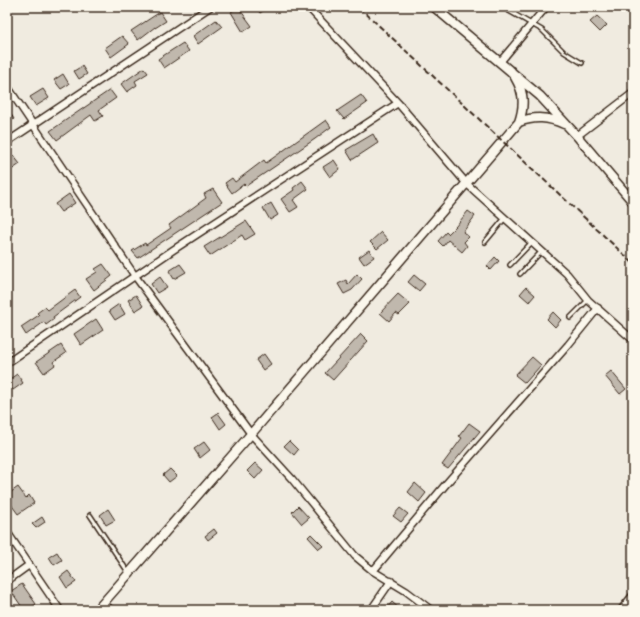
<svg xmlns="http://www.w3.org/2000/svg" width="640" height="617" font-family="'Shantell Sans',sans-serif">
<rect width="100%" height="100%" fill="#f0ebe0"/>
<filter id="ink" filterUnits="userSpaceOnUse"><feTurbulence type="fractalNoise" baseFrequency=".025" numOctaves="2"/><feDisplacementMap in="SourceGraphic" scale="8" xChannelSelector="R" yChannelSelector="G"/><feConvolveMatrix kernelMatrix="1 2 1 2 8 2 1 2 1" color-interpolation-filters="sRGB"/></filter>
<g filter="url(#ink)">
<path fill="#c0b8ad" stroke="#3b2a1e" d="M238,7L252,26L243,32L231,12Z
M255,7H269L260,13Z
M160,12L166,21L155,28V27L138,40L131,31Z
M597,16L607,25L600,32L590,22Z
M216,20L222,27L198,44L193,36Z
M122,36L129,44L111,57L105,48Z
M183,43L189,51L164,68L158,59Z
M82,66L87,74L79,79L74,71Z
M144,68L148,73L135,81L137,85L127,92L121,84Z
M63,74L69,84L61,89L54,80Z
M43,89L49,98L36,106L30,97Z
M110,90L116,98L99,110L103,116L95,121L91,115L57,140L50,131Z
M361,95L367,103L344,119L337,111Z
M7,108L14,119L7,124Z
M326,120L331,127L315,139L246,186L244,184L232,193L225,183L232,178L235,182L264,160L266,163Z
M373,134L378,143L352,160L346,150Z
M13,155L20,164L7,173V159Z
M334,160L340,169L330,177L323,167Z
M302,181L308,189L293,200L298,207L290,212L281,199L294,190L293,188Z
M213,189L222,202L138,258L132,251L145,243L146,245L171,228L169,225L206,198L204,194Z
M69,194L75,203L61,212L55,204Z
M271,203L278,215L270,220L263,208Z
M468,211L475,216L463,232L469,237L464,242L467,246L462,252L448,240L443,246L438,241L446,232L448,234L456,226Z
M246,221L255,234L245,240L242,235L210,256L204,247Z
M381,232L388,240L377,249L370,242Z
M369,250L374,257L364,264L359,257Z
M495,257L499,261L491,270L487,266Z
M103,264L112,276L94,290L86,279L97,272L95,269Z
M180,264L186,272L174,279L169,271Z
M357,274L362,279L352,290L344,294L338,284L346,280L348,284Z
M414,275L425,284L419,291L408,282Z
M160,277L167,287L157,293L151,284Z
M526,287L535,295L529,302L520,294Z
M75,290L80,297L53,317L54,319L46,325L44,322L26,335L21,327L39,315L37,313L45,307L48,310Z
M398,294L410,304L399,315L396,313L389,321L380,313Z
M136,295L143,306L135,311L128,300Z
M119,304L125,314L115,320L109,311Z
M553,312L561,320L555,327L547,319Z
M96,319L103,330L81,345L74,334Z
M361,334L368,341L333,380L325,373Z
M61,345L66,353L53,362L55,365L44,373L36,362Z
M264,354L271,364L263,370L256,360Z
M532,357L541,365L525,383L515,375Z
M611,371L626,389L620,394L605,376Z
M17,374L23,383L13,390L7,381Z
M218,413L226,424L220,429L212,417Z
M469,423L480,431L448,469L442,465L462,438L459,436Z
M289,441L298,450L294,455L284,446Z
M204,442L210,450L200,458L194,449Z
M255,463L263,470L255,479L247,471Z
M170,469L177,476L169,482L163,475Z
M415,483L426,493L419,502L408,492Z
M18,487L26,498L29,495L34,503L18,514L7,499V495Z
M298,506L309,518L302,524L292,512Z
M400,508L408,514L401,522L393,516Z
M108,509L115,520L106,525L100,515Z
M42,517L45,522L36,528L32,524Z
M214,529L217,533L208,540L205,536Z
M311,534L323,546L319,549L308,537Z
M57,552L62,560L54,565L49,557Z
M68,571L76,582L67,588L60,577Z
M22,584L36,604L27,610H24L11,591Z
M392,602L401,610H385Z"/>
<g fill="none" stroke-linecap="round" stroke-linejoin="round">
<defs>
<path id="service" d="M502,7L542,30L564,52L582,63
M485,242L505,218
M510,265L531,243
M520,274L541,252
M570,318L588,300
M90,515L128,572"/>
<path id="minor" d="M308,7L398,103L467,184L567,274L588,300L633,340
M500,62L546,7
M7,86L135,276L251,434L292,479L355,556L373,571L406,591L431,610
M577,136L633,93
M7,142L210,7
M7,363L173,250L398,103
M7,532L60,610
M373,571L446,484L568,345L598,308
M7,581L29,565
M103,603L111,610
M371,610L391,581
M621,610L633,595"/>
<path id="tertiary" d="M434,7L540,96L577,136L633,202
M519,122C535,116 548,117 564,124
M97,610L251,434L519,122C526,102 523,88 511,71"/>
</defs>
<use href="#service" stroke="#3b2a1e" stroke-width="6"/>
<use href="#minor" stroke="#3b2a1e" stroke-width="9"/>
<use href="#tertiary" stroke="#3b2a1e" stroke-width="11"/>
<use href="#service" stroke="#fbf7ec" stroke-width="3"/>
<use href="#minor" stroke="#fbf7ec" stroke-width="6"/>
<use href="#tertiary" stroke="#fbf7ec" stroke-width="8"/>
<path stroke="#3b2a1e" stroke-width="2" stroke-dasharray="6 3" stroke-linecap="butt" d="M359,7L633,263"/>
</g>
</g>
<rect width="640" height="617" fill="none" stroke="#fbf7ec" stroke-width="24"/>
<rect x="12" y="12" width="616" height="593" fill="none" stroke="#3b2a1e" stroke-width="1.5" filter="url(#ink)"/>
</svg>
